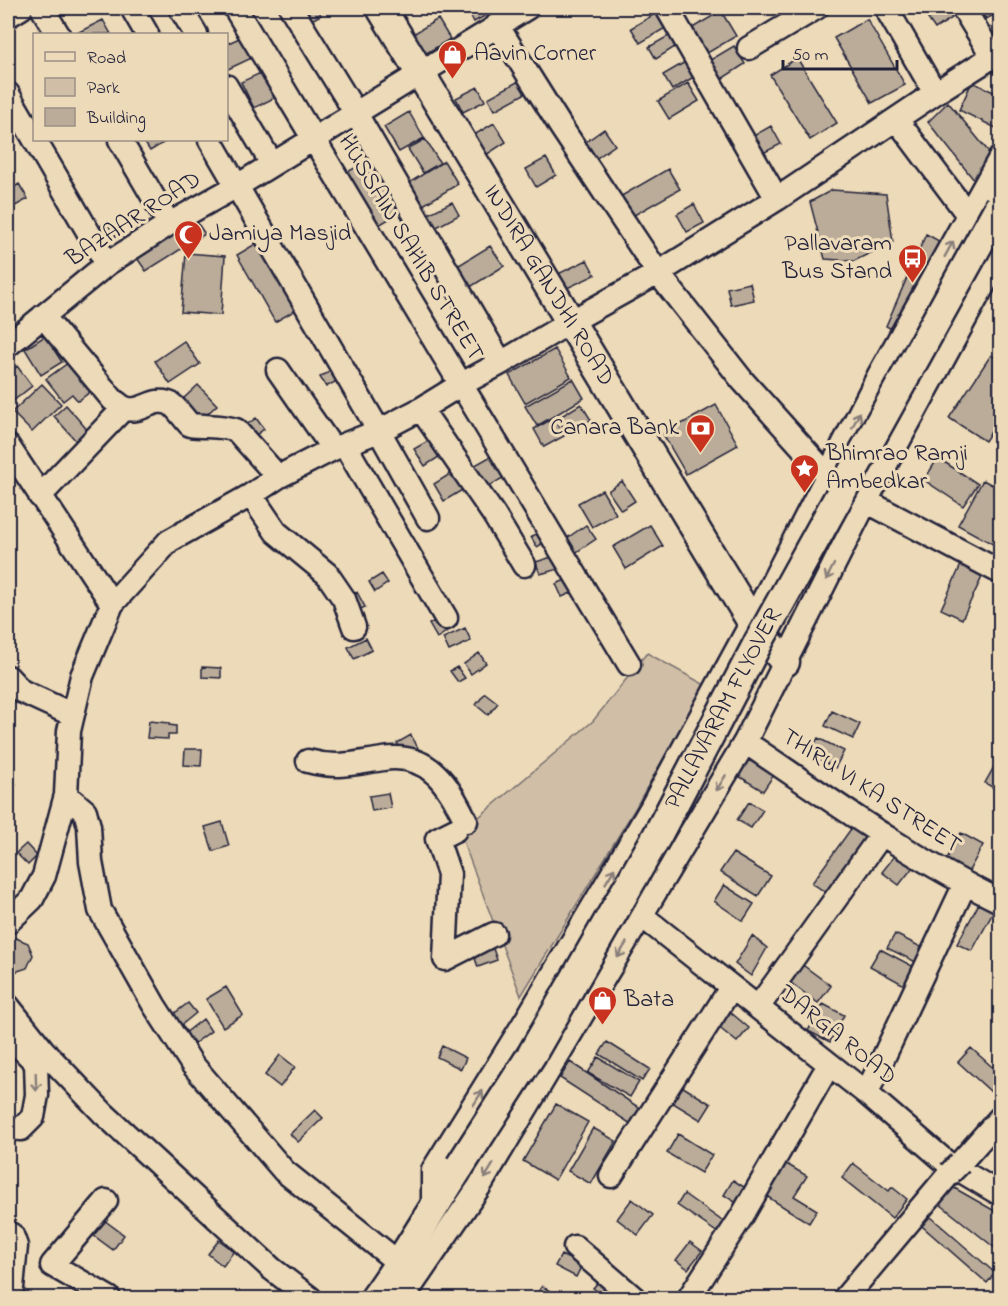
<svg xmlns="http://www.w3.org/2000/svg" width="1008" height="1306" font-family="'Indie Flower',sans-serif">
<rect width="100%" height="100%" fill="#eddab8"/>
<filter id="ink" filterUnits="userSpaceOnUse"><feTurbulence type="fractalNoise" baseFrequency=".0167" numOctaves="2"/><feDisplacementMap in="SourceGraphic" scale="12" xChannelSelector="R" yChannelSelector="G"/><feConvolveMatrix kernelMatrix="1 2 1 2 8 2 1 2 1" color-interpolation-filters="sRGB"/></filter>
<g filter="url(#ink)">
<path fill="#d0bfa6" stroke="#797070" stroke-width="1.5" d="M647,653L705,685L633,812L521,996L460,833L593,721Z"/>
<path fill="#baac99" stroke="#22223b" stroke-width="1.5" d="M295,8H317L321,15L304,24Z
M433,8H449L437,14Z
M466,8H486L490,13L474,22Z
M945,8L952,18L935,29L928,19Z
M980,8H1000V12L986,19Z
M721,11L736,36L704,55L689,30Z
M658,12L667,27L640,43L631,28Z
M438,19L450,39L425,54L413,34Z
M867,19L905,85L872,103L834,38Z
M103,20L111,34H78L77,33Z
M672,34L678,45L656,59L649,47Z
M246,35L256,56L226,70V44Z
M734,46L745,64L714,84L702,65Z
M797,58L837,123L810,140L770,75Z
M687,61L697,75L672,90L663,75Z
M1000,62V80L991,69Z
M263,72L276,97L254,108L241,82Z
M519,81L526,93L495,110L488,98Z
M972,82L1000,95V130L959,110Z
M688,83L699,101L669,119L658,101Z
M478,87L485,101L463,112L456,98Z
M948,102L997,162L974,180L928,122Z
M409,112L424,138L399,152L384,127Z
M494,123L506,142L486,155L474,135Z
M771,126L781,144L757,156L748,139Z
M604,129L615,145L587,165L576,149Z
M425,139L440,163L423,173L408,149Z
M143,140H168L150,151Z
M546,158L556,175L536,187L526,169Z
M371,159L401,212L372,229L342,175Z
M444,161L458,184L415,210L401,188Z
M668,169L680,189L629,218L618,198Z
M19,184L28,199L8,210V191Z
M832,190L886,194L893,242L854,261L825,259L810,202Z
M452,202L459,215L433,229L426,215Z
M694,204L704,223L687,232L677,214Z
M196,221L205,234L146,271L137,258Z
M106,222L116,236L102,246L92,233Z
M926,234L939,241L899,333L886,326Z
M262,240L301,307L275,322L237,255Z
M490,246L504,266L464,291L451,270Z
M186,253L225,256L221,315L181,312Z
M587,260L595,275L565,289L558,274Z
M750,283L754,300L731,305L727,288Z
M45,336L62,362L41,375L25,349Z
M184,341L200,364L170,384L155,361Z
M555,349L571,377L525,403L509,375Z
M991,355L1000,361V418L985,441L949,418Z
M72,360L94,389L78,401L72,394L63,401L46,379Z
M17,366L32,386L8,405V374Z
M336,368L342,378L326,387L320,377Z
M573,379L584,398L537,426L525,406Z
M42,384L61,404L32,432L12,412Z
M198,385L217,405L202,419L183,399Z
M581,404L591,420L567,434L558,418Z
M66,405L89,432L77,442L54,416Z
M716,405L738,445L686,474L663,434Z
M256,418L264,429L249,440L241,429Z
M554,418L564,436L544,447L534,429Z
M435,437L445,453L425,466L414,449Z
M493,455L506,476L483,490L470,468Z
M938,458L978,484L963,506L924,480Z
M458,469L469,486L444,501L434,484Z
M983,480L1000,489V548L958,525Z
M622,481L635,501L621,510L608,491Z
M602,490L616,514L592,527L578,503Z
M586,525L596,539L569,557L560,543Z
M650,525L663,546L626,569L613,547Z
M544,529L550,539L537,547L531,537Z
M558,555L562,568L540,574L536,562Z
M961,565L983,575L962,619L941,609Z
M382,574L388,583L375,592L369,582Z
M573,577L578,590L562,597L556,584Z
M357,592L365,607L353,613L345,598Z
M444,616L452,628L437,638L429,624Z
M465,628L471,641L449,651L443,638Z
M366,638L372,650L354,659L348,647Z
M479,653L486,663L471,674L464,664Z
M202,667L221,668V678L202,677Z
M457,667L465,678L458,682L450,671Z
M485,693L498,703L488,715L476,705Z
M832,711L860,724L853,739L825,726Z
M149,721L169,723V725L176,726V735H168V739L147,738Z
M411,735L418,748L405,756L397,743Z
M818,738L844,751L835,768L809,754Z
M185,749H202L201,766L184,765Z
M746,750L777,770L763,791L732,772Z
M999,758L1000,759L999,791L985,783Z
M8,775L16,785L8,793Z
M388,793L391,808L372,811L369,796Z
M749,802L763,810L751,828L737,820Z
M222,822L229,846L213,851L205,827Z
M853,826L872,839L831,896L812,883Z
M961,833L983,845L965,878L943,866Z
M26,844L37,856L28,865L16,853Z
M733,853L771,876L758,896L720,872Z
M897,853L914,866L899,885L882,872Z
M724,885L754,904L743,921L714,901Z
M981,900L996,907L972,951L957,944Z
M895,934L927,950L920,964L887,948Z
M752,936L767,948L751,976L735,964Z
M16,938L28,943L33,955L27,968L15,972L8,970V940Z
M490,940L497,960L478,967L471,947Z
M880,949L916,968L906,986L870,966Z
M800,963L831,986L818,1003L787,980Z
M226,987L243,1015L223,1027L206,999Z
M188,1003L196,1013L179,1027L171,1016Z
M823,1004L844,1015L830,1042L808,1031Z
M729,1011L749,1028L737,1042L717,1026Z
M203,1019L211,1031L187,1049L179,1038Z
M607,1042L650,1069L642,1081L599,1054Z
M442,1046L466,1058L461,1069L437,1057Z
M971,1048L1000,1074V1100L958,1062Z
M280,1055L295,1067L280,1087L265,1075Z
M598,1057L639,1082L630,1097L588,1073Z
M570,1062L641,1109L631,1124L560,1078Z
M675,1082L711,1104L701,1120L665,1098Z
M556,1104L588,1122L555,1180L523,1161Z
M315,1110L323,1118L298,1142L290,1134Z
M593,1128L616,1141L591,1184L568,1171Z
M678,1134L712,1155L701,1173L667,1153Z
M783,1162L807,1176L794,1196L817,1210L809,1223L763,1194Z
M853,1163L889,1191L892,1187L907,1199L892,1218L842,1178Z
M733,1180L747,1189L738,1204L724,1195Z
M949,1185L1000,1214V1252L936,1201Z
M684,1194L725,1223L718,1233L677,1205Z
M632,1199L653,1215L638,1235L617,1219Z
M924,1211L995,1273L987,1283L915,1220Z
M100,1217L124,1235L113,1250L89,1232Z
M219,1240L234,1251L223,1266L208,1254Z
M690,1242L702,1251L688,1269L676,1260Z
M561,1255L582,1265L576,1277L555,1266Z
M602,1278L615,1289L606,1298L593,1288Z
M542,1286L561,1298H535Z
M859,1289L872,1298H851Z"/>
<g fill="none" stroke-linecap="round" stroke-linejoin="round">
<defs>
<path id="minor" d="M42,8L58,34
M132,8L147,34
M180,8L196,34
M235,8L629,664
M291,8L355,112L501,363
M667,8L777,199
M886,8L935,93
M963,8L993,57
M8,16L21,8
M497,25L561,127L658,273L742,380L828,476
M749,48L816,8
M226,86L272,164
M8,94L107,264
M897,120L968,215
M120,140L169,224
M210,140L379,431L428,518
M43,316L113,400C117,402 121,407 125,408C140,415 154,395 171,404C178,409 184,419 190,425C205,427 222,425 236,430L278,477
M8,345L107,264L169,224L237,186L527,8
M278,370L333,449
M421,409L494,515L524,565
M345,445L446,618
M8,446L112,604
M251,495L276,532L327,574L344,599L354,627
M40,496L124,408
M866,501L1000,572
M8,677L21,691L71,714
M745,742C828,798 910,858 1000,901
M308,761C337,769 355,763 383,759C429,752 448,784 466,821
M66,795L85,811L89,826L91,862L100,910L154,1005L192,1064L284,1171L400,1264
M455,830L437,839L449,874L445,959L494,934
M642,916L866,1093L946,1162L1000,1194
M8,922L32,899L44,876L66,795L69,731L82,676L112,604L169,541L251,495L278,477L333,449L379,431L421,409L460,385L501,363L570,322L658,273L777,199L935,93L1000,52
M764,999L882,834
M8,1006L43,1050L103,1113L272,1269L310,1298
M8,1035L36,1063L37,1095L33,1117L21,1129L8,1128
M871,1084L965,884
M960,1163L1000,1118
M611,1176L727,994
M106,1201L52,1265L109,1298
M433,1207V1170L526,1020L651,808L752,622L880,373L1000,158
M8,1233L12,1235L16,1246L11,1298
M575,1247L634,1298
M403,1298L479,1187L745,742L866,501L1000,255
M689,1298L742,1216L823,1075
M845,1298L950,1173"/>
<g id="major">
<path id="s1" d="M381,8L719,568L752,622L785,662"/>
<path d="M375,1298C406,1256 431,1210 460,1166"/>
</g>
</defs>
<use href="#minor" stroke="#22223b" stroke-width="27"/>
<use href="#major" stroke="#22223b" stroke-width="33"/>
<use href="#minor" stroke="#eddab8" stroke-width="22"/>
<use href="#major" stroke="#eddab8" stroke-width="28"/>
<defs>
<path id="minor-bridge" d="M950,1173L960,1163"/>
<g id="major-bridge">
<path id="s2" d="M460,1166L532,1054L657,836L759,641L1000,205"/>
</g>
</defs>
<use href="#minor-bridge" stroke="#22223b" stroke-width="27" stroke-linecap="butt"/>
<use href="#major-bridge" stroke="#22223b" stroke-width="33" stroke-linecap="butt"/>
<use href="#minor-bridge" stroke="#eddab8" stroke-width="22"/>
<use href="#major-bridge" stroke="#eddab8" stroke-width="28"/>
</g>
<defs><path id="oneway-shaft" d="M-6 0H5M1.5-3L5.5 0L1.5 3" fill="none" stroke-width="1.6" stroke-linecap="round" stroke-linejoin="round" transform="scale(1.5)"/></defs>
<g stroke="#887e7a">
<use href="#oneway-shaft" transform="translate(949 249) rotate(-61)"/>
<use href="#oneway-shaft" transform="translate(856 420) rotate(-63)"/>
<use href="#oneway-shaft" transform="translate(830 572) rotate(117)"/>
<use href="#oneway-shaft" transform="translate(721 783) rotate(121)"/>
<use href="#oneway-shaft" transform="translate(610 876) rotate(-59)"/>
<use href="#oneway-shaft" transform="translate(622 950) rotate(121)"/>
<use href="#oneway-shaft" transform="translate(36 1082) rotate(88)"/>
<use href="#oneway-shaft" transform="translate(478 1098) rotate(-58)"/>
<use href="#oneway-shaft" transform="translate(489 1171) rotate(121)"/>
</g>
</g>
<defs>
<symbol id="shop-pin" viewBox="-11 -11 22 30"><path d="M0 17L-7.5 6A9.5 9.5 0 1 1 7.5 6Z" fill="#c8321e" stroke="#eddab8"/><path d="M-5-2.5h2.3a2.7 3.5 0 0 1 5.4 0H5L5.5 6h-11ZM-1.5-2.5h3a1.5 2.3 0 0 0-3 0Z" fill="#fff"/></symbol>
<symbol id="mosque-pin" viewBox="-11 -11 22 30"><path d="M0 17L-7.5 6A9.5 9.5 0 1 1 7.5 6Z" fill="#c8321e" stroke="#eddab8"/><path d="M3.5-4.9A6 6 0 1 0 3.5 4.9A5 5 0 1 1 3.5-4.9Z" fill="#fff"/></symbol>
<symbol id="bus-pin" viewBox="-11 -11 22 30"><path d="M0 17L-7.5 6A9.5 9.5 0 1 1 7.5 6Z" fill="#c8321e" stroke="#eddab8"/><path d="M-5-6H5V4H4V6H2V4H-2V6H-4V4H-5ZM-3.5-4V0h7V-4ZM-3.5 1.2v1.5H-2V1.2ZM2 1.2v1.5H3.5V1.2Z" fill="#fff"/></symbol>
<symbol id="bank-pin" viewBox="-11 -11 22 30"><path d="M0 17L-7.5 6A9.5 9.5 0 1 1 7.5 6Z" fill="#c8321e" stroke="#eddab8"/><path d="M-6-4H6V4H-6ZM0-2.3a2.3 2.3 0 1 0 0 4.6a2.3 2.3 0 1 0 0-4.6Z" fill="#fff"/></symbol>
<symbol id="sight-pin" viewBox="-11 -11 22 30"><path d="M0 17L-7.5 6A9.5 9.5 0 1 1 7.5 6Z" fill="#c8321e" stroke="#eddab8"/><path d="M0-6L1.8-2.2L6-1.7L2.9 1.2L3.7 5.4L0 3.3L-3.7 5.4L-2.9 1.2L-6-1.7L-1.8-2.2Z" fill="#fff"/></symbol>
</defs>
<g fill-rule="evenodd">
<use href="#shop-pin" x="436" y="38" width="33" height="45"/>
<use href="#mosque-pin" x="172" y="218" width="33" height="45"/>
<use href="#bus-pin" x="896" y="242" width="33" height="45"/>
<use href="#bank-pin" x="684" y="412" width="33" height="45"/>
<use href="#sight-pin" x="788" y="452" width="33" height="45"/>
<use href="#shop-pin" x="586" y="984" width="33" height="45"/>
</g>
<g text-anchor="middle" dominant-baseline="central" stroke-width="6" stroke-linejoin="round" paint-order="stroke">
<g font-size="24" fill="#22223b" stroke="#eddab8" text-anchor="start">
<text x="474" y="54">Aavin Corner</text>
<text x="209" y="234">Jamiya Masjid</text>
<text x="892" y="244" text-anchor="end">Pallavaram<tspan x="892" dy="28">Bus Stand</tspan></text>
<text x="679" y="428" text-anchor="end">Canara Bank</text>
<text x="826" y="454">Bhimrao Ramji<tspan x="826" dy="28">Ambedkar</tspan></text>
<text x="624" y="1000">Bata</text>
</g>
<g font-size="24" fill="#22223b" stroke="#eddab8">
<text transform="translate(134 220) rotate(-33)">BAZAAR ROAD</text>
<text transform="translate(410 248) rotate(59)">HUSSAIN SAHIB STREET</text>
<text stroke="none"><textPath href="#s1" startOffset="324">INDIRA GANDHI ROAD</textPath></text>
<text stroke="none"><textPath href="#s2" startOffset="528">PALLAVARAM FLYOVER</textPath></text>
<text transform="translate(871 792) rotate(33)">THIRU VI KA STREET</text>
<text transform="translate(837 1036) rotate(39)">DARGA ROAD</text>
</g>
</g>
<rect width="1008" height="1306" fill="none" stroke="#eddab8" stroke-width="30"/>
<rect x="15" y="15" width="978" height="1276" fill="none" stroke="#22223b" stroke-width="2" filter="url(#ink)"/>
<rect x="33" y="33" width="195" height="108" fill="#eddab8" stroke="#9c9086" stroke-width="1.5"/>
<rect x="45" y="52" width="30" height="9" fill="#eddab8" stroke="#9c9086" stroke-width="1.5"/>
<text x="87" y="63" font-size="18" fill="#22223b">Road</text>
<rect x="45" y="78" width="30" height="18" fill="#d0bfa6" stroke="#9c9086" stroke-width="1.5"/>
<text x="87" y="93" font-size="18" fill="#22223b">Park</text>
<rect x="45" y="108" width="30" height="18" fill="#baac99" stroke="#9c9086" stroke-width="1.5"/>
<text x="87" y="123" font-size="18" fill="#22223b">Building</text>
<path d="M783 60v9h114v-9" fill="none" stroke="#22223b" stroke-width="3"/>
<text x="792" y="60" font-size="18" fill="#22223b" stroke="#eddab8" stroke-width="4.5" paint-order="stroke">50 m</text>
</svg>
